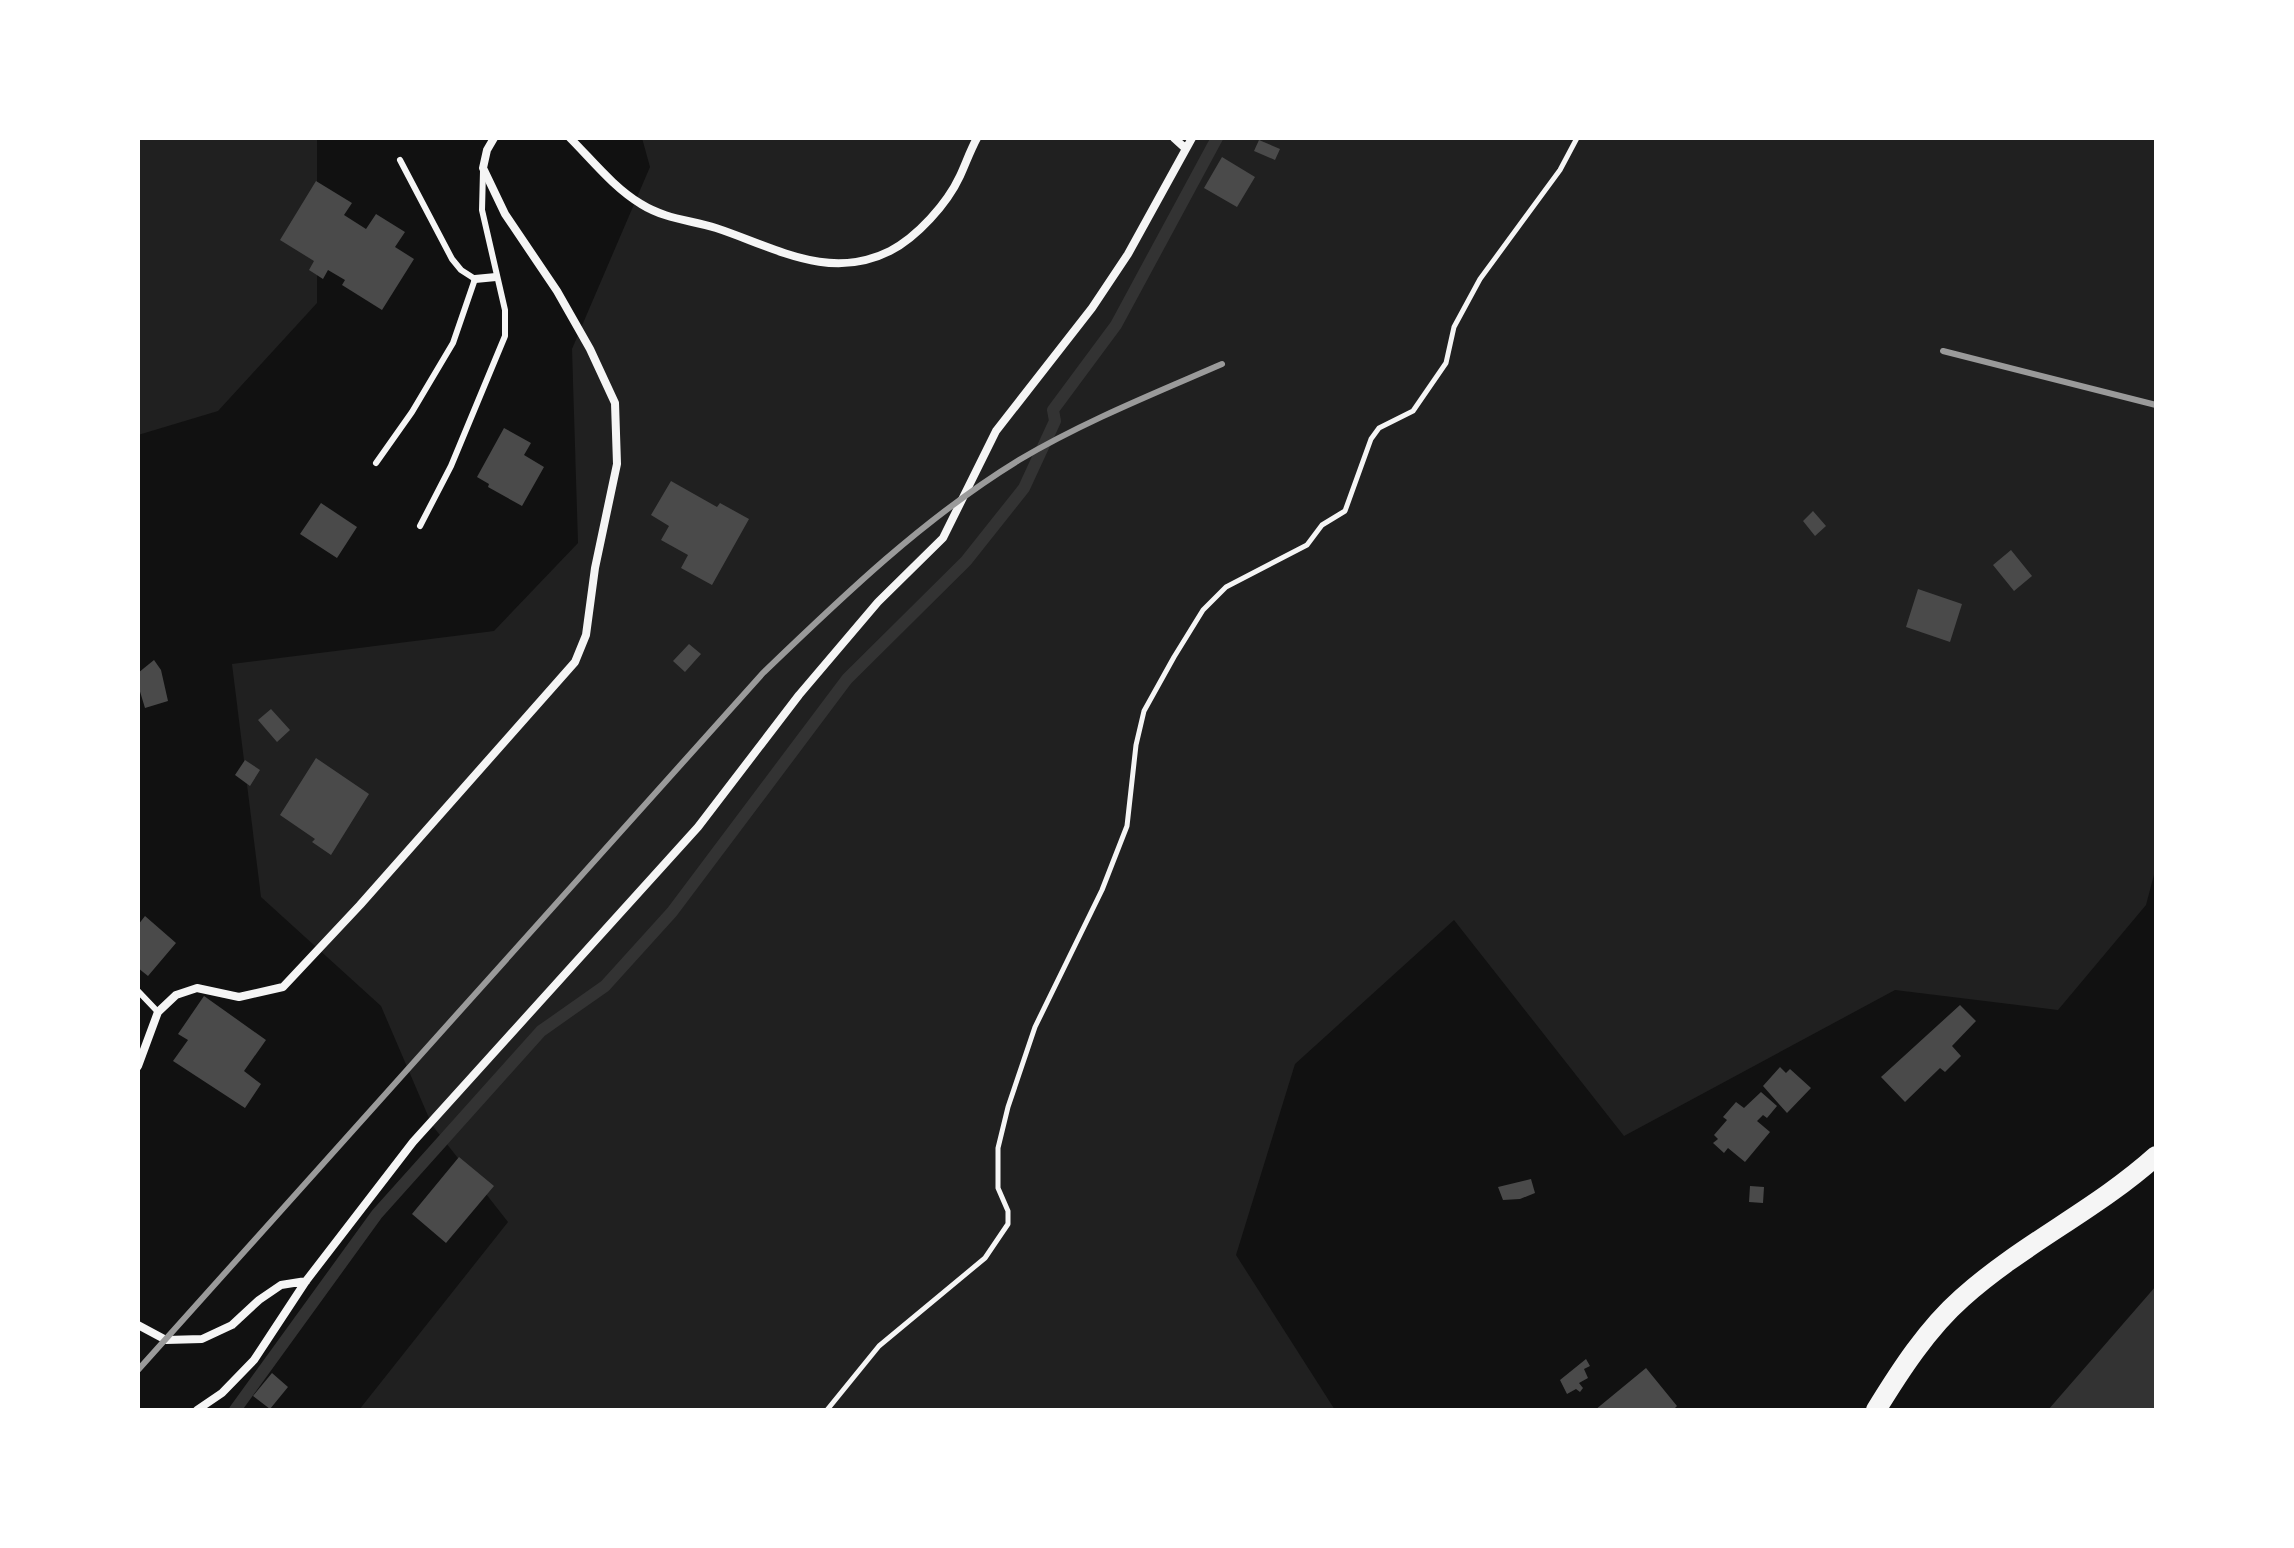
<svg xmlns="http://www.w3.org/2000/svg" width="2294" height="1548" font-family="'Alegreya Sans',sans-serif">
<rect width="100%" height="100%" fill="#111"/>
<path fill="#202020" d="M138,138H317V303L218,411L138,435Z
M642,138H2156V867L2146,905L2058,1010L1895,990L1624,1136L1454,920L1295,1064L1236,1255L1335,1410H359L508,1222L432,1125L381,1006L261,897L232,664L494,631L578,543L572,349L650,167Z"/>
<path fill="#333" d="M2156,1286V1410H2048Z"/>
<g fill="none" stroke-linecap="round" stroke-linejoin="round">
<path stroke="#333" stroke-width="12" d="M235,1410L377,1214L541,1031L605,986L672,912L847,679L966,561L1024,488L1055,421L1053,410L1116,325L1217,138"/>
</g>
<path fill="#4a4a4a" d="M1259,140L1280,149L1275,160L1254,151Z
M1222,157L1255,177L1237,207L1204,188Z
M316,181L352,203L344,215L366,229L376,214L405,232L395,247L414,259L382,310L342,285L345,280L328,270L323,279L309,270L314,261L280,240Z
M504,428L531,443L524,455L544,467L522,506L488,487L489,484L477,477Z
M671,481L717,507L720,503L749,519L712,585L681,568L688,555L661,540L669,526L651,515Z
M321,503L357,527L337,558L300,534Z
M1813,511L1826,526L1815,536L1803,521Z
M2011,550L2032,576L2014,591L1993,565Z
M1918,589L1962,604L1950,642L1906,627Z
M689,644L701,654L685,672L673,661Z
M154,660L161,670L168,701L145,708L138,685V673Z
M271,709L290,730L277,742L258,720Z
M316,758L369,794L331,855L312,842L315,839L280,815Z
M245,760L260,770L250,786L235,775Z
M145,916L176,943L148,976L138,968V925Z
M204,996L266,1040L244,1071L261,1084L245,1108L173,1061L188,1040L178,1034Z
M1960,1005L1976,1021L1952,1046L1961,1056L1945,1072L1940,1068L1905,1102L1881,1077Z
M1780,1067L1786,1073L1790,1069L1811,1088L1787,1113L1763,1086Z
M1761,1092L1777,1106L1767,1118L1763,1115L1757,1121L1770,1132L1745,1162L1728,1148L1724,1153L1713,1143L1718,1139L1714,1135L1727,1120L1723,1117L1736,1102L1744,1108Z
M459,1157L494,1186L446,1243L412,1214Z
M1531,1179L1535,1193L1520,1199L1503,1200L1498,1187Z
M1750,1186L1764,1187L1763,1203L1749,1202Z
M1586,1359L1590,1366L1584,1369L1588,1378L1579,1383L1583,1388L1580,1392L1576,1389L1567,1394L1560,1380Z
M1646,1368L1677,1406L1673,1410H1595Z
M272,1373L288,1387L270,1409L253,1396Z"/>
<g fill="none" stroke-linecap="round" stroke-linejoin="round">
<path stroke="#f5f5f5" stroke-width="5" d="M827,1410L879,1346L985,1258L1008,1224V1211L998,1188V1148L1008,1107L1035,1027L1102,890L1127,826L1136,745L1144,711L1174,657L1203,610L1226,587L1307,545L1322,525L1345,511L1371,439L1379,428L1413,411L1446,363L1454,327L1480,279L1560,170L1577,138"/>
<path stroke="#f5f5f5" stroke-width="6" d="M376,463L412,412L453,343L475,279L461,270L452,259L400,160
M420,526L451,466L505,336V310L482,210L483,171
M138,991L158,1012"/>
<path stroke="#f5f5f5" stroke-width="8" d="M570,138C592,160 614,188 641,204C665,219 690,220 716,228C774,247 829,282 890,251C917,237 947,204 960,176C966,163 970,151 977,138
M1174,138L1185,148
M475,279L496,277
M138,1066L158,1012L176,995L197,988L239,997L283,987L360,905L575,662L586,635L595,568L617,464L615,403L590,349L557,291L505,214L483,168L487,150L494,138
M138,1325L166,1340L202,1339L232,1325L259,1300L281,1285L306,1281
M197,1410L222,1393L254,1360L306,1281L413,1142L698,827L799,695L878,602L943,538L996,431L1092,308L1128,254L1192,138"/>
<path stroke="#f5f5f5" stroke-width="20" d="M1876,1410C1900,1371 1927,1329 1962,1298C2022,1244 2096,1210 2156,1156"/>
<path stroke="#9a9a9a" stroke-width="6" d="M1943,351L2156,405
M138,1370L763,673C842,597 924,518 1019,460C1083,422 1153,394 1222,364"/>
</g>
<rect width="2294" height="1548" fill="none" stroke="#ffffff" stroke-width="280"/>
</svg>
